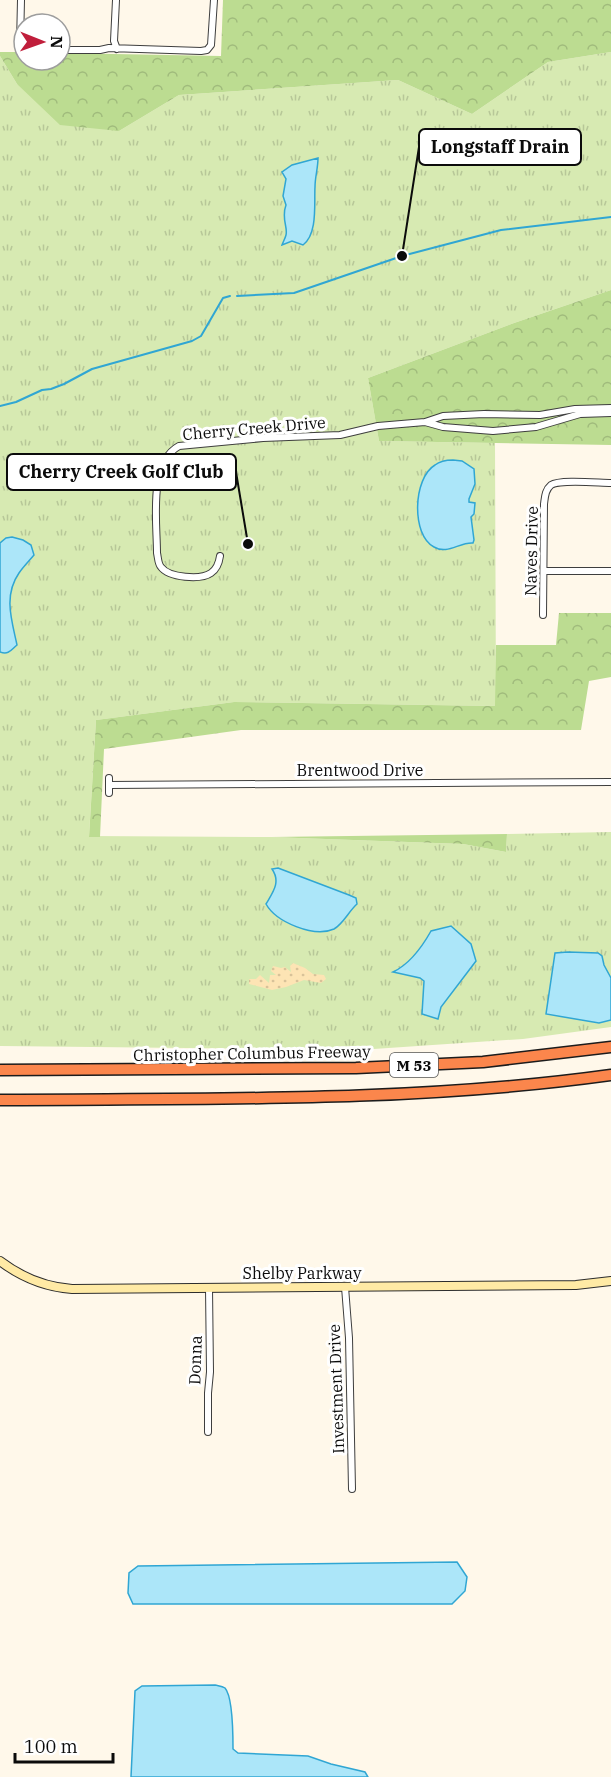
<svg xmlns="http://www.w3.org/2000/svg" width="611" height="1777" font-family="'IBM Plex Serif',serif">
<defs>
<pattern id="grass-tufts" width="24" height="20" patternUnits="userSpaceOnUse" patternTransform="scale(1.5)"><rect width="24" height="20" fill="#d7eab2"/><path d="M3 7l-1-3M5 7V3M7 7l1-3M15 17l-1-3M17 17v-4M19 17l1-3" fill="none" stroke="#b7c798"/></pattern>
<pattern id="forest-crowns" width="20" height="18" patternUnits="userSpaceOnUse" patternTransform="scale(1.5)"><rect width="20" height="18" fill="#bcdc91"/><path d="M2 6a3 3 0 1 1 6 0M12 15a3 3 0 1 1 6 0" fill="none" stroke="#a0bb7c"/></pattern>
<pattern id="sand-dots" width="8" height="8" patternUnits="userSpaceOnUse" patternTransform="scale(1.5)"><rect width="8" height="8" fill="#fde4b4"/><path d="M2 2h.1M6 6h.1" fill="none" stroke="#d8c299" stroke-width="1.8" stroke-linecap="round"/></pattern>
</defs>
<rect width="100%" height="100%" fill="#fff8ea"/>
<path fill="url(#grass-tufts)" d="M611,52V290L514,323L368,378L379,441L495,443L496,706L234,702L96,720L89,836L271,837L463,844L506,852L507,834L611,832V1027L523,1039L359,1050L0,1046V56L17,84L119,131L179,95L398,80L472,114L548,62Z"/>
<path fill="url(#forest-crowns)" d="M223,0H611V52L548,62L472,114L398,80L179,95L119,131L60,125L17,84L0,56V52H24V60H60V53L221,56Z
M611,290V445L379,441L368,378L514,323Z
M559,613H611V677L589,681L581,730H241L104,749L100,837H89L96,720L234,702L495,706L496,645H556Z
M507,834L506,852L463,844L271,837Z"/>
<path fill="url(#sand-dots)" d="M293,963L305,968L313,974L324,975L326,979L321,983L304,980L286,987L272,990L249,984V979H256L260,975L269,983L270,975H276L271,971L273,966L281,968L285,967L291,972L290,966Z"/>
<path fill="#ace6f9" stroke="#30a6d3" stroke-width="1.5" d="M318,158C318,168 315,177 315,187C314,203 318,234 303,245L292,241L282,245C283,242 285,239 286,235C288,227 281,218 286,205L283,196L286,179L282,172L292,165Z
M453,460L462,461L474,469L475,484L469,499V502L475,503L474,514L471,517L474,540L473,543C459,542 448,555 434,547C411,535 413,478 435,465C440,461 447,460 453,460Z
M12,537L23,540L31,545L34,555C29,561 23,567 19,573C3,596 12,621 17,645C11,650 9,655 0,652V543L6,538Z
M278,868L349,895L356,898L357,904C349,911 343,924 334,929C314,938 276,922 266,904C273,892 281,882 272,869Z
M451,926L471,944L476,961L441,1007L438,1019L422,1014L424,981L420,978L393,972C410,964 422,947 431,931Z
M568,952L598,953L602,956L604,965L611,978V1020L599,1023L546,1014L555,953Z
M457,1562L467,1577L465,1591L452,1604H133L128,1593L129,1573L138,1566Z
M215,1685C219,1686 222,1686 225,1688C233,1697 233,1736 233,1749L238,1753L308,1756L331,1764L365,1772L368,1777H131L135,1691L142,1686Z"/>
<g fill="none" stroke-linecap="round" stroke-linejoin="round">
<path stroke="#30a6d3" stroke-width="2" d="M237,296L294,293L402,256L501,230L611,217
M0,406L16,402L42,390L51,389L64,384L92,369L192,341L201,336L223,298L230,296"/>
<defs>
<path id="street" d="M21,0L20,44L24,48
M116,0L114,41L117,49
M60,50H100L109,48L201,51L207,50L211,45L214,0
M425,422L443,427L493,431L536,427L580,414L611,413
M220,556C219,563 217,569 211,573C201,580 169,578 161,567C158,564 158,557 157,553C157,522 148,463 179,446L263,438L340,435L378,426L425,422L443,416L484,414L540,415L575,409L611,408
M544,571H611
M543,615L544,504C545,497 545,490 551,485C560,479 599,483 611,483
M109,785L611,782
M109,793V778
M345,1287L349,1338L352,1489
M208,1432V1393L210,1372L209,1288"/>
<path id="secondary" d="M0,1261C21,1277 45,1287 72,1289L576,1285L611,1281"/>
<path id="highway" d="M0,1070L356,1068L483,1062L611,1047
M0,1100C204,1098 409,1103 611,1075"/>
</defs>
<use href="#street" stroke="#3e3e3e" stroke-width="8"/>
<use href="#secondary" stroke="#2d2d2d" stroke-width="10"/>
<use href="#highway" stroke="#1c1c1c" stroke-width="13"/>
<use href="#street" stroke="#fff" stroke-width="6"/>
<use href="#secondary" stroke="#ffeaa5" stroke-width="8"/>
<use href="#highway" stroke="#fb864c" stroke-width="10"/>
</g>
<g text-anchor="middle" dominant-baseline="central" stroke-width="6" stroke-linejoin="round" paint-order="stroke">
<rect fill="#fff" stroke="#545454" stroke-width="1.5" x="390" y="1053" width="48" height="24" rx="4.5"/>
<g font-size="15" font-weight="bold" fill="#0b0b0b">
<text x="414" y="1065">M 53</text>
</g>
<g font-size="16" fill="#0b0b0b" stroke="#fff">
<text transform="translate(254 428) rotate(-5)">Cherry Creek Drive</text>
<text transform="translate(531 551) rotate(-89)">Naves Drive</text>
<text x="360" y="770">Brentwood Drive</text>
<text transform="translate(252 1053) rotate(-1)">Christopher Columbus Freeway</text>
<text x="302" y="1273">Shelby Parkway</text>
<text transform="translate(195 1360) rotate(-88)">Donna</text>
<text transform="translate(336 1389) rotate(-92)">Investment Drive</text>
</g>
</g>
<path fill="none" stroke="#0b0b0b" stroke-width="2" d="M402 256L419 147M248 544L236 472"/>
<g fill="#0b0b0b" stroke="#fff" stroke-width="2">
<circle cx="402" cy="256" r="6"/>
<circle cx="248" cy="544" r="6"/>
</g>
<g fill="#fff" stroke="#0b0b0b" stroke-width="2">
<rect x="419" y="129" width="162" height="36" rx="6"/>
<rect x="7" y="454" width="229" height="36" rx="6"/>
</g>
<g font-size="18" text-anchor="middle" font-weight="bold" fill="#0b0b0b">
<text x="500" y="153">Longstaff Drain</text>
<text x="121" y="478">Cherry Creek Golf Club</text>
</g>
<g transform="translate(42 42) rotate(91)"><circle r="28" fill="#ffffff" stroke="#9d9d9d" stroke-width="1.5"/>
<path d="M0-4.5L10 22L0 15L-10 22Z" fill="#c01e3b"/>
<text y="-9" font-size="16" font-weight="bold" text-anchor="middle" fill="#0b0b0b">N</text>
</g>
<path d="M15 1753v9h98v-9" fill="none" stroke="#0b0b0b" stroke-width="3"/>
<text x="24" y="1753" font-size="18" fill="#0b0b0b" stroke="#ffffff" stroke-width="4.5" paint-order="stroke">100 m</text>
</svg>
